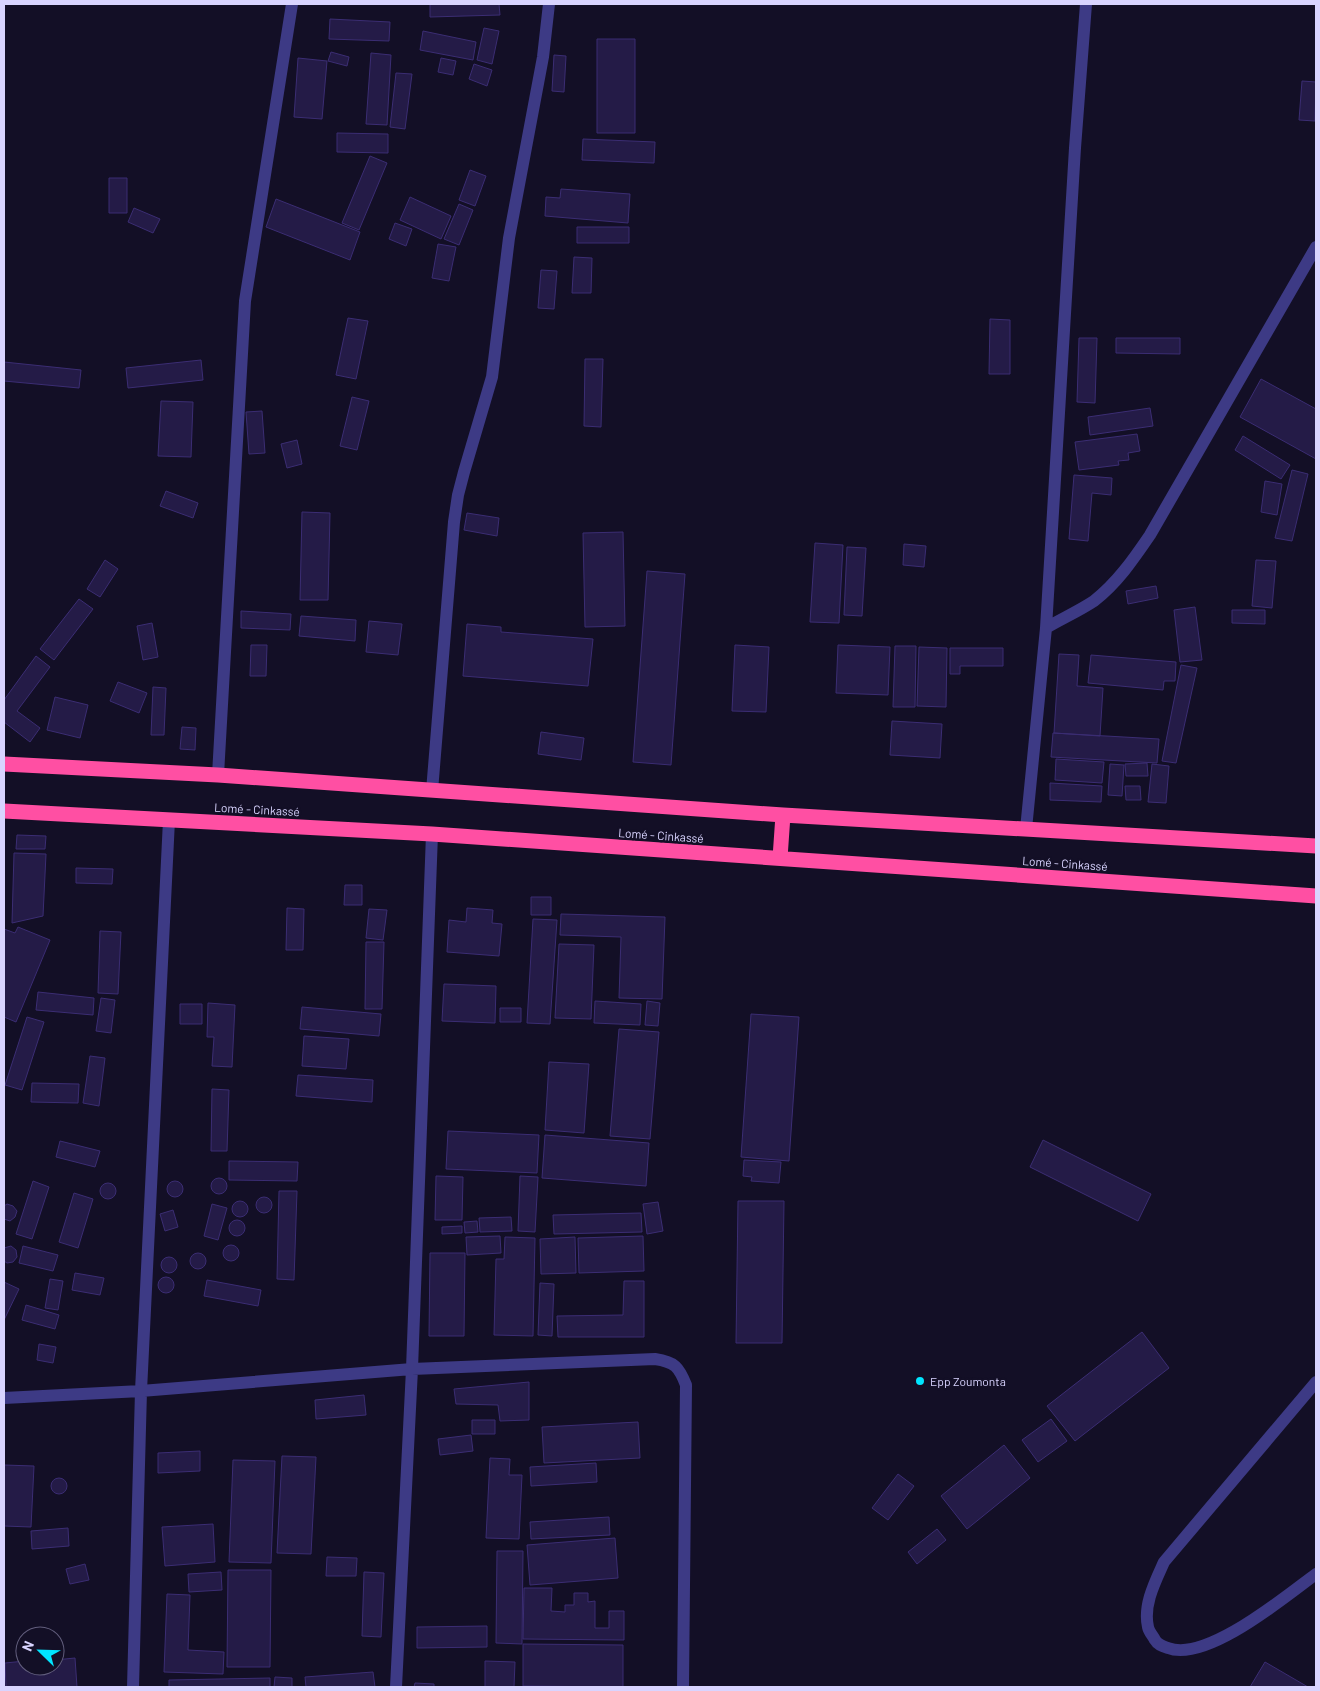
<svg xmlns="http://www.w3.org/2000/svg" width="1320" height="1691" font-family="Barlow,sans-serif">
<rect width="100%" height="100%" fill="#130f26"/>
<path fill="#241b47" stroke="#3b2d73" d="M430,4H499L500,15L430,17Z
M330,19L390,22L389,41L329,39Z
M484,28L499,31L492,64L477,60Z
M423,31L476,42L473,60L420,50Z
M597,39H635V133H597Z
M331,52L349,57L347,66L328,61Z
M371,53L391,55L387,125L366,124Z
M554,55L566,56L564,92L552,91Z
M298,58L327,61L322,119L294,117Z
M441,58L456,61L453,75L438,72Z
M474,64L492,70L487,86L469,79Z
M396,73L412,74L405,129L390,127Z
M1302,81L1316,82L1315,121L1299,120Z
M337,133L388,134V153L337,152Z
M583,139L655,142L654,163L582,160Z
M370,156L387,163L359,230L342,223Z
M470,170L486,176L475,206L459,200Z
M109,178H127V213H109Z
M561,189L630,194L628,223L545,216L546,197L560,198Z
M410,197L451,216L441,239L400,220Z
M276,199L360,232L350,260L266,227Z
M459,204L473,210L459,245L444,239Z
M134,208L160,219L153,233L128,222Z
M395,223L412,229L406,246L389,239Z
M577,227H629V243H577Z
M438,244L456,247L449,281L432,278Z
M574,257L592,258L591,293H572Z
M541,270L557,271L554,309L538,308Z
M348,318L368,321L356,379L336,375Z
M990,319L1010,320V374H989Z
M1079,338H1097L1095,403L1077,402Z
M1116,338H1180V354L1116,353Z
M585,359H603L601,427L584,426Z
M201,360L203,380L128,388L126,368Z
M4,362L81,370L79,388L4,381Z
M1261,379L1316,409V459L1240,417Z
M352,397L369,401L357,450L340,446Z
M161,401L193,402L191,457L158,456Z
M1150,408L1153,426L1090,435L1088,417Z
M262,411L265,453L249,454L246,412Z
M1137,434L1140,451L1128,453L1129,460L1118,461L1119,465L1079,470L1075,442Z
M1243,436L1290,465L1281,479L1235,450Z
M297,440L302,464L287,468L281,444Z
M1292,470L1308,474L1292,541L1275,538Z
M1074,475L1112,478L1111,495L1092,493L1088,541L1069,539Z
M1265,481L1282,484L1277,515L1261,512Z
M166,491L198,503L193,518L160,506Z
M302,512L330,513L328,600H300Z
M467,513L499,518L497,536L464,530Z
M623,532L625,626L585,627L583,533Z
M815,543L843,545L839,623L810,622Z
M904,544L926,546L924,567L903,565Z
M847,547L866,548L862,616L844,615Z
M105,560L118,569L100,597L87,589Z
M1256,560L1276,561L1272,608L1252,606Z
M647,571L685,574L671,765L633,762Z
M1156,586L1158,598L1128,604L1126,591Z
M79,599L93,609L54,660L40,649Z
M1195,607L1202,660L1180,662L1174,610Z
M1232,610H1265V624L1232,623Z
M241,611L291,614L290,630L241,628Z
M301,616L356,620L355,641L299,636Z
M369,621L402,624L398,655L366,652Z
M152,623L158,657L143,660L137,626Z
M467,624L501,627V632L593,639L588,686L463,676Z
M251,645H267L266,676H250Z
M735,645L769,647L766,712L732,711Z
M838,645L890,647L888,695L836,693Z
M895,646H916L915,707H893Z
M919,647L947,648L946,707L917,706Z
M950,648H1003V666H960V674H950Z
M1059,654L1079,655L1077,686L1103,688L1100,736L1054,733Z
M1091,655L1176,662L1175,681H1164L1163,690L1088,683Z
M36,656L50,667L17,711L40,728L30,742L4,722V700Z
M1181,665L1197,668L1176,763L1162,761Z
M118,682L147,693L139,713L110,701Z
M153,687L166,688L164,735H151Z
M55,697L88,705L80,738L47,730Z
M892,721L942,724L940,758L890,755Z
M182,727L196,728L195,750L180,749Z
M541,732L584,738L581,760L538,754Z
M1053,733L1159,739L1157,763L1051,757Z
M1056,759L1104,762L1102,783L1055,780Z
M1147,763L1148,776H1126L1125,764Z
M1110,764L1124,765L1122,796L1108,795Z
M1152,764L1169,766L1166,803L1148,802Z
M1050,783L1102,786L1101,802L1050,800Z
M1125,786H1140L1141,800H1126Z
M17,835L46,836L45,849H16Z
M14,853L46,854L43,916L12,923Z
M76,868L113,869L112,884L76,883Z
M345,885H362V905H344Z
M531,897H551V915H531Z
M287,908L304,909L303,950H286Z
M467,908L493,910L492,923L502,924L499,956L447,952L449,920L466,922Z
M369,909L387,910L383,940L366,938Z
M561,914L665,917L662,999L619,998L621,937L560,935Z
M533,919L557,920L550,1024L527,1023Z
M18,927L50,940L16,1022L4,1017V929L15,933Z
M100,931L121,932L118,994L98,993Z
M366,942H384L382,1009H365Z
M559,944L594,945L591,1019L555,1018Z
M444,984L496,986L495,1023L442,1021Z
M38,992L94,998L93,1015L36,1010Z
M101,998L115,1000L111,1033L96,1031Z
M595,1001L641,1004L640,1025L594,1023Z
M647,1001L660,1003L658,1026L645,1025Z
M208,1003L235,1005L232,1067L212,1066L214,1037H207Z
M180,1004H202V1024H180Z
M302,1007L381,1014L379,1036L300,1029Z
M500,1008H521V1022H500Z
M751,1014L799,1017L789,1161L741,1157Z
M27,1017L44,1022L22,1090L5,1085Z
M619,1029L659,1032L650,1139L610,1136Z
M304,1036L349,1039L346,1069L302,1066Z
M90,1056L105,1058L99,1106L83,1103Z
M549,1062L589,1064L584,1133L545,1130Z
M298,1075L373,1080L372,1102L296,1096Z
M32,1083L79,1084L78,1103L31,1102Z
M212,1089L229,1090L227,1151H211Z
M448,1131L539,1135L537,1173L446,1169Z
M545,1135L649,1143L646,1186L542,1178Z
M1043,1140L1151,1194L1138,1221L1030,1167Z
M60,1141L100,1151L95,1167L56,1157Z
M744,1160L781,1162L779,1183L751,1181L752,1177L743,1176Z
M229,1161L298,1162L297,1181L229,1180Z
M436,1176L463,1177L462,1220H435Z
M520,1176L538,1177L535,1232L518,1231Z
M211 1186a8 8 0 1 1 16 0a8 8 0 1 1-16 0Z
M167 1189a8 8 0 1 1 16 0a8 8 0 1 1-16 0Z
M33,1181L49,1187L32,1239L16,1234Z
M100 1191a8 8 0 1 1 16 0a8 8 0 1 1-16 0Z
M279,1191H297L294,1280L277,1279Z
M74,1193L93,1199L78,1248L59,1242Z
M256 1205a8 8 0 1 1 16 0a8 8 0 1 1-16 0Z
M232 1209a8 8 0 1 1 16 0a8 8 0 1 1-16 0Z
M738,1201H784L782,1343H736Z
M658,1202L663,1231L647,1234L643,1204Z
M7,1204L13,1206L17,1211L15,1217L10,1221L4,1219V1206Z
M212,1204L227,1208L218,1240L204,1236Z
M173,1210L178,1227L165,1231L160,1214Z
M641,1213L642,1232L554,1234L553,1215Z
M511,1217L512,1231L480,1232L479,1218Z
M229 1228a8 8 0 1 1 16 0a8 8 0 1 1-16 0Z
M477,1221L478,1232L465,1233L464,1222Z
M462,1226V1233L442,1234V1227Z
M500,1236L501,1253L467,1255L466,1237Z
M643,1236L644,1271L579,1273L578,1238Z
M505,1237L535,1238L533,1336L494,1335L496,1259H504Z
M575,1237L576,1273L541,1274L540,1239Z
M223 1253a8 8 0 1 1 16 0a8 8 0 1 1-16 0Z
M11,1246L16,1250L17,1257L13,1262L7,1263L4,1261V1248Z
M23,1246L58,1255L53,1271L19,1263Z
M190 1261a8 8 0 1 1 16 0a8 8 0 1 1-16 0Z
M430,1253H465L464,1336H429Z
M161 1265a8 8 0 1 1 16 0a8 8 0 1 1-16 0Z
M75,1273L104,1278L100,1295L72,1290Z
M158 1285a8 8 0 1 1 16 0a8 8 0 1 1-16 0Z
M50,1279L63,1281L58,1310L45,1308Z
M207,1280L261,1290L258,1306L204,1296Z
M624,1281H644V1337H558L557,1316L623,1315Z
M4,1282L19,1289L4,1320Z
M540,1283L554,1284L552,1336L538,1335Z
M26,1305L59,1315L55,1329L22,1320Z
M1142,1332L1169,1368L1075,1441L1047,1406Z
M39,1344L56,1347L53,1363L37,1360Z
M529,1382V1420L500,1421L498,1405L456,1404L454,1389Z
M364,1395L366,1415L316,1419L315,1400Z
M1051,1419L1067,1441L1038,1462L1022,1440Z
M472,1420H495V1434H472Z
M638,1422L640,1458L544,1463L542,1427Z
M471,1435L473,1451L440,1455L438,1439Z
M1004,1445L1030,1478L967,1529L941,1496Z
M200,1451V1471L158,1473V1453Z
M282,1456L316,1457L311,1554L277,1553Z
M490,1458L510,1459L509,1475H522L519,1539L486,1538Z
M233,1460L275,1461L271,1563L229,1562Z
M596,1463L597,1482L531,1486L530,1467Z
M4,1465L34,1466L31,1527L4,1526Z
M898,1474L914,1486L888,1520L872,1508Z
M51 1486a8 8 0 1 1 16 0a8 8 0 1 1-16 0Z
M609,1517L610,1535L531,1539L530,1522Z
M213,1524L215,1562L165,1566L162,1527Z
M68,1528L69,1546L32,1549L31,1531Z
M937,1529L946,1540L917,1564L908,1552Z
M615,1538L618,1578L530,1585L527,1545Z
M497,1551H523L522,1644L496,1643Z
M327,1557L357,1558L356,1576H326Z
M85,1564L89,1580L70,1584L66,1569Z
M228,1570H271L270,1667H227Z
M221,1572L222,1590L189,1592L188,1574Z
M364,1572L384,1573L381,1637L362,1636Z
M524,1588H552L551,1611L565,1612V1605H574V1593H588V1602L595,1601V1628H609V1611H624V1640L523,1639Z
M167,1594L190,1595L188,1650L224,1652L223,1674L164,1672Z
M487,1626V1647L417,1648V1627Z
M523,1644L623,1645V1687L523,1686Z
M75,1658L77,1687H6L5,1663L25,1661V1666H55V1660Z
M485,1661L515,1662L514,1687H485Z
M1265,1662L1308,1687H1250Z
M373,1672L375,1687H306L305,1677Z
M275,1677L292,1678V1687H274Z
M270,1678V1687H169V1680Z
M415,1683L434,1684V1687H414Z"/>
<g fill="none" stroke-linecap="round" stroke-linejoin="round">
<path stroke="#3d3a85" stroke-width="12" d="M1046,628C1061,619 1079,611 1094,601C1117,583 1133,560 1150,535L1316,247
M218,775L245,301L292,4
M432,791L454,522L458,495L464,472L492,377L509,238L543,57L549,4
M1026,829L1046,628L1075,148L1086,4
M1316,1382L1164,1562C1155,1582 1143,1605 1148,1627C1149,1632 1153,1636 1155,1640C1158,1645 1162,1646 1168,1648C1206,1663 1286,1596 1316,1574
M4,1398L141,1391L412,1369L655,1359C675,1362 679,1367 686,1385L683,1687
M133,1687L141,1391L169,820
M396,1687L412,1369L432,834"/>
<path stroke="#ff4fa3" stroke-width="15" d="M4,764L218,775L783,815L1316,846
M4,811L432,834L1316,896
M780,858L783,815"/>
</g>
<circle fill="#00e5ff" stroke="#130f26" stroke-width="2" cx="920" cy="1381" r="5"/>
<g text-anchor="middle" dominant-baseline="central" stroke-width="4.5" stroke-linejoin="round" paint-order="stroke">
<g font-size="12" fill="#d9d4ff" stroke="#130f26">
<text transform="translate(257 809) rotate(3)">Lomé - Cinkassé</text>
<text transform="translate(661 835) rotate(4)">Lomé - Cinkassé</text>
<text transform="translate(1065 863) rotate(4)">Lomé - Cinkassé</text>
</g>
<g font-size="12" fill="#d9d4ff" stroke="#130f26" text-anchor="start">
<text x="930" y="1381">Epp Zoumonta</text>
</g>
</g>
<rect width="1320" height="1691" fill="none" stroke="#d9d4ff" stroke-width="10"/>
<g transform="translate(40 1651) rotate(293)"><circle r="24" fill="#130f26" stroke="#625e7d"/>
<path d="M0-4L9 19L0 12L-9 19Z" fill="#00e5ff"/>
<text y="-8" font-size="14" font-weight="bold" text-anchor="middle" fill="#d9d4ff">N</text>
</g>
</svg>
